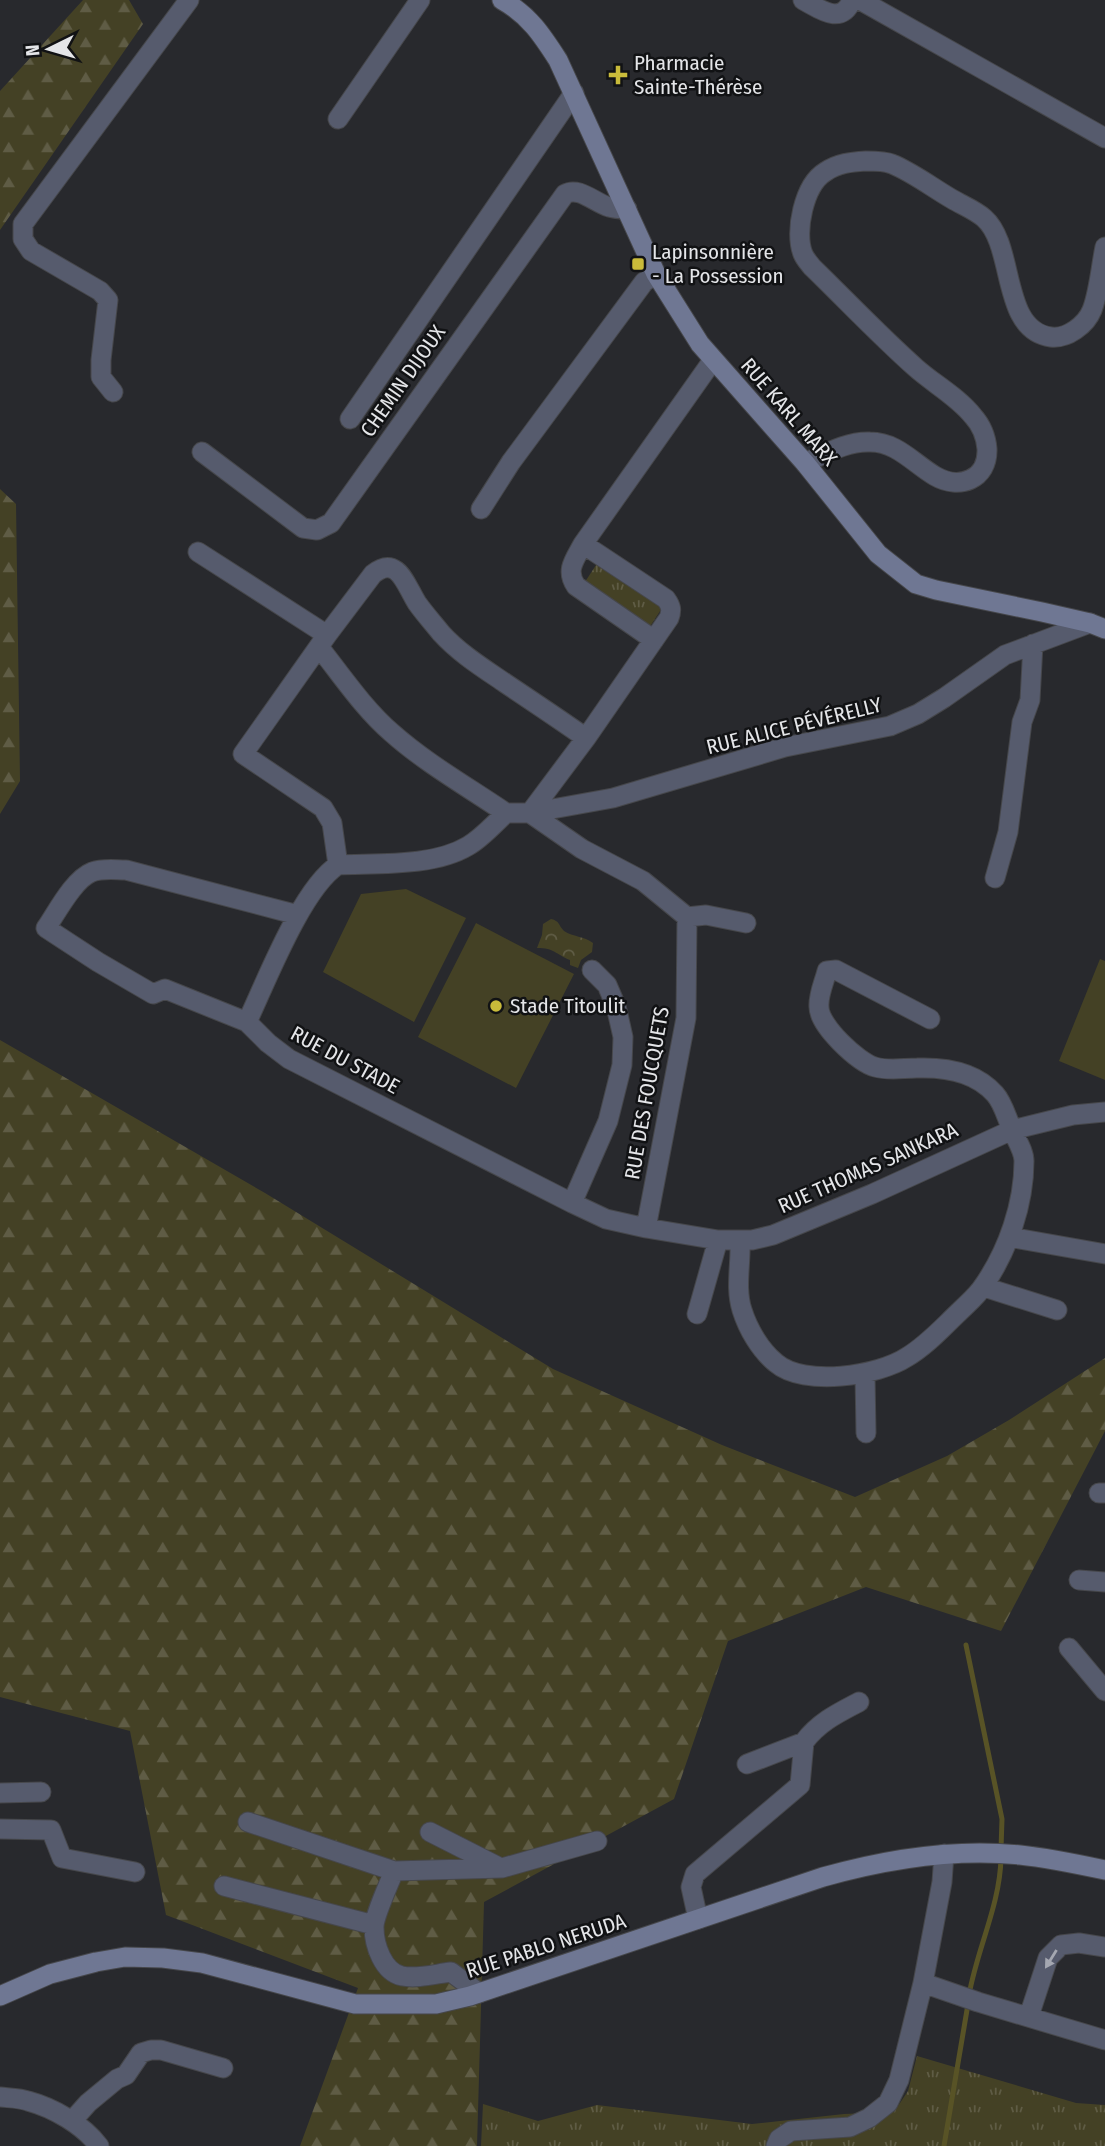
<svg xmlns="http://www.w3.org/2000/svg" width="1105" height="2146" font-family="'Fira Sans Condensed',sans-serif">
<defs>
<pattern id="grass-tufts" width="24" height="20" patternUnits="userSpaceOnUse" patternTransform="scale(1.75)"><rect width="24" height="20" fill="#444125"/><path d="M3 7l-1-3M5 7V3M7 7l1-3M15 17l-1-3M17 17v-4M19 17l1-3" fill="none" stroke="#5f5c45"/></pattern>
<pattern id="forest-firs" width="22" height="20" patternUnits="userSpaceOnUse" patternTransform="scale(1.75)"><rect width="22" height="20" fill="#444125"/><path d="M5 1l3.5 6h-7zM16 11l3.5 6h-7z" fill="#5f5c45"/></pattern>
<pattern id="park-crowns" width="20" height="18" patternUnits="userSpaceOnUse" patternTransform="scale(1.75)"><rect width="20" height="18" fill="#444125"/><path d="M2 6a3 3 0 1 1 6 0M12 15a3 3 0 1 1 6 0" fill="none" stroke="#5f5c45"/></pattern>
</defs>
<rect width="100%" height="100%" fill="#28292d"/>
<path fill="url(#grass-tufts)" d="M598,562L664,605L649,628L583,585Z
M917,2056L1076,2103L1105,2105V2146H481L483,2104L538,2121L597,2105L752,2124L844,2114L894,2112L908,2091Z"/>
<path fill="url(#forest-firs)" d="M83,0H129L143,24L0,230V91Z
M0,489L16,504L20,781L0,814Z
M0,1040L265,1193L553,1369L722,1445L855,1497L947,1456L1009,1420L1105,1358V1431L1001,1631L866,1587L728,1641L674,1799L484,1902L477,2146H300L358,1988L166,1915L130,1731L0,1697Z"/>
<path fill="url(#park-crowns)" d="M551,919C560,921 558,925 564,931C573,937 584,936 593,943L592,952L581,960L578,968L570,965V960C555,954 555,948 537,948L542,935L543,924Z"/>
<path fill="#444125" d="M406,889L466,918L414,1022L323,972L361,894Z
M476,923L574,974L516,1088L418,1037Z
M1100,959L1105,961V1080L1059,1061Z"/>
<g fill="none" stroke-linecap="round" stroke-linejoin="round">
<path stroke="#585326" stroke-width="5" d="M966,1645L1002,1819L1001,1849
M969,1995C977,1949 1000,1905 1001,1858
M944,2146L968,2004"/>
<defs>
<path id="minor" d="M803,0C820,9 841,26 852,0
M860,0L1105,138
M338,119L420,0
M113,392L101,377V360L108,300L100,291L31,251L23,239V224L189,0
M350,419L574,93
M202,452L303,528L317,530L331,523L565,194C579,186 595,203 609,207C615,209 621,209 627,209
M805,463C825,454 847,441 870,442C897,442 913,463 935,476C959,490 988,480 987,449C986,436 982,426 973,416C958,397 934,384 916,368C880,336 847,301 812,267C809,263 805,259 803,254C794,232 804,185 825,172C838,163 851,162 866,161C874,161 885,161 892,164C912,172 933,188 952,199C962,205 975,210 984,218C1016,246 1000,330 1051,337C1067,339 1086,325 1092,310C1099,292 1101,266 1105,247
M481,509L511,462L644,282L656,274
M198,552L327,635L373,574C398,554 406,586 417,603C424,613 433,623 441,633C459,653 483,668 505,683C532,701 559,719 586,738
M327,635L243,754L323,808L332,823L338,865
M654,640L576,586C565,570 575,559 583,544L713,360
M319,647C342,676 364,709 392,733C427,764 468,787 506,813
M506,813C494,824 482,838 468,846C433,867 377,863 338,865C302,888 266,982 247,1022L268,1043L289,1059L572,1203L606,1219L646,1228L718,1240H752L773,1235L872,1194L1012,1130L1073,1115L1105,1112
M506,813H530L613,798L785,747L890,726L918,714L944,698L1005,655L1090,623
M530,813L582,849L643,881L687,917L686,1018L646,1228
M530,813L586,738L669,618C672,610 671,606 666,599L583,544
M995,878L1008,832L1022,722L1030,700L1033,644
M687,917L706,915L746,923
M247,1022L165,989L153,994L98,962L46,928C57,912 74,879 92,872C103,868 115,870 126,870L298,915
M572,1203L608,1121L622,1065L623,1037L616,1006L607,985L592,970
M1009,1237L1105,1254
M740,1242C741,1264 735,1288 742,1310C748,1329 760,1350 776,1363C804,1387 878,1376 907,1357C927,1345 942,1328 959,1312C967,1304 978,1295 984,1285C1008,1250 1024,1204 1024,1161C1024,1150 1015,1138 1011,1127C1006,1116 1003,1103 995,1094C975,1071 945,1067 917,1068C903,1068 889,1071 875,1067C858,1062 819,1026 819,1007C818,995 824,983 827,971L836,970L930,1019
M984,1287L1057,1310
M697,1314L718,1240
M865,1375L866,1433
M1099,1493H1105
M1079,1580L1105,1582
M1069,1648L1105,1691
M804,1742C819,1722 838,1713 859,1702
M0,1793L41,1792
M248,1822L394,1871
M0,1829L51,1830L62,1858L135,1872
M430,1832L497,1866
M224,1886L374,1925
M698,1919L691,1887L695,1874L800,1785L804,1742L747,1764
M923,1983L978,2002L1105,2040
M479,1993L451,1972C435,1974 417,1979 402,1976C383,1972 374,1945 374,1927C374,1916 389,1884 394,1871L502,1868L597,1841
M1029,2016L1048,1958L1061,1945L1079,1943L1105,1947
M0,2097C9,2098 20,2098 28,2101C54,2108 83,2125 99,2146
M72,2121L88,2103L117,2079L126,2075L141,2053L151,2050H161L223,2068
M776,2146L779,2139L791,2131L850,2127L869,2118L888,2103L899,2080L923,1983L942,1882L944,1854"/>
<path id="secondary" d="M502,0C529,15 542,35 558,60L656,274L700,344L805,463L878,554L916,584L936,590L1042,612L1090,623L1105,629
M0,1996L50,1974L96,1962L125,1957L163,1958L202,1963L355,2004H436L470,1996L823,1877C887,1859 953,1848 1020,1855C1048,1858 1077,1864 1105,1870"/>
</defs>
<use href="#minor" stroke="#46474b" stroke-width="21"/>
<use href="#secondary" stroke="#46474b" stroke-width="21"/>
<use href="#minor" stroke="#565b6d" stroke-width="19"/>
<use href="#secondary" stroke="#6f7793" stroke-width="19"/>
</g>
<defs><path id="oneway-solid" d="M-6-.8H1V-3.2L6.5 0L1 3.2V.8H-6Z" transform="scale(1.75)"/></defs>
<use fill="#a4a7b1" href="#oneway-solid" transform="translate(1051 1959) rotate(122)"/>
<g fill="#c9bb3a" stroke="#111214" stroke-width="2.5">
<path d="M614.5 64.5h7v7h7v7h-7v7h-7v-7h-7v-7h7z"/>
<rect x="631" y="257" width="14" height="14" rx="3.5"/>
<circle cx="496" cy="1006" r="7"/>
</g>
<g text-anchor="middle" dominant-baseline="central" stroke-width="5" stroke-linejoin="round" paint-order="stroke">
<g font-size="21" fill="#e4e5e8" stroke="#111214" text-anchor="start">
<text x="634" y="63">Pharmacie<tspan x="634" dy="24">Sainte-Thérèse</tspan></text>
<text x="652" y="252">Lapinsonnière<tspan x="652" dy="24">- La Possession</tspan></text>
<text x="510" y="1006">Stade Titoulit</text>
</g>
<g font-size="21" fill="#e4e5e8" stroke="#111214">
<text transform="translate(403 381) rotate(-55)">CHEMIN DIJOUX</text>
<text transform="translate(789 412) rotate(49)">RUE KARL MARX</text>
<text transform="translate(794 726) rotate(-14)">RUE ALICE PÉVÉRELLY</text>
<text transform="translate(345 1060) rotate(28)">RUE DU STADE</text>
<text transform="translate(647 1093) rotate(-80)">RUE DES FOUCQUETS</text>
<text transform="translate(868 1168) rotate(-24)">RUE THOMAS SANKARA</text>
<text transform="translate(546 1946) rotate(-18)">RUE PABLO NERUDA</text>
</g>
</g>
<g transform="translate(49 49) rotate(265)" stroke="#111214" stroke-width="5" paint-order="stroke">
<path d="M0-5L12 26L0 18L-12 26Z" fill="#e4e5e8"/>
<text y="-10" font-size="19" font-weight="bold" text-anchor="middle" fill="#e4e5e8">N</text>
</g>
</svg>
